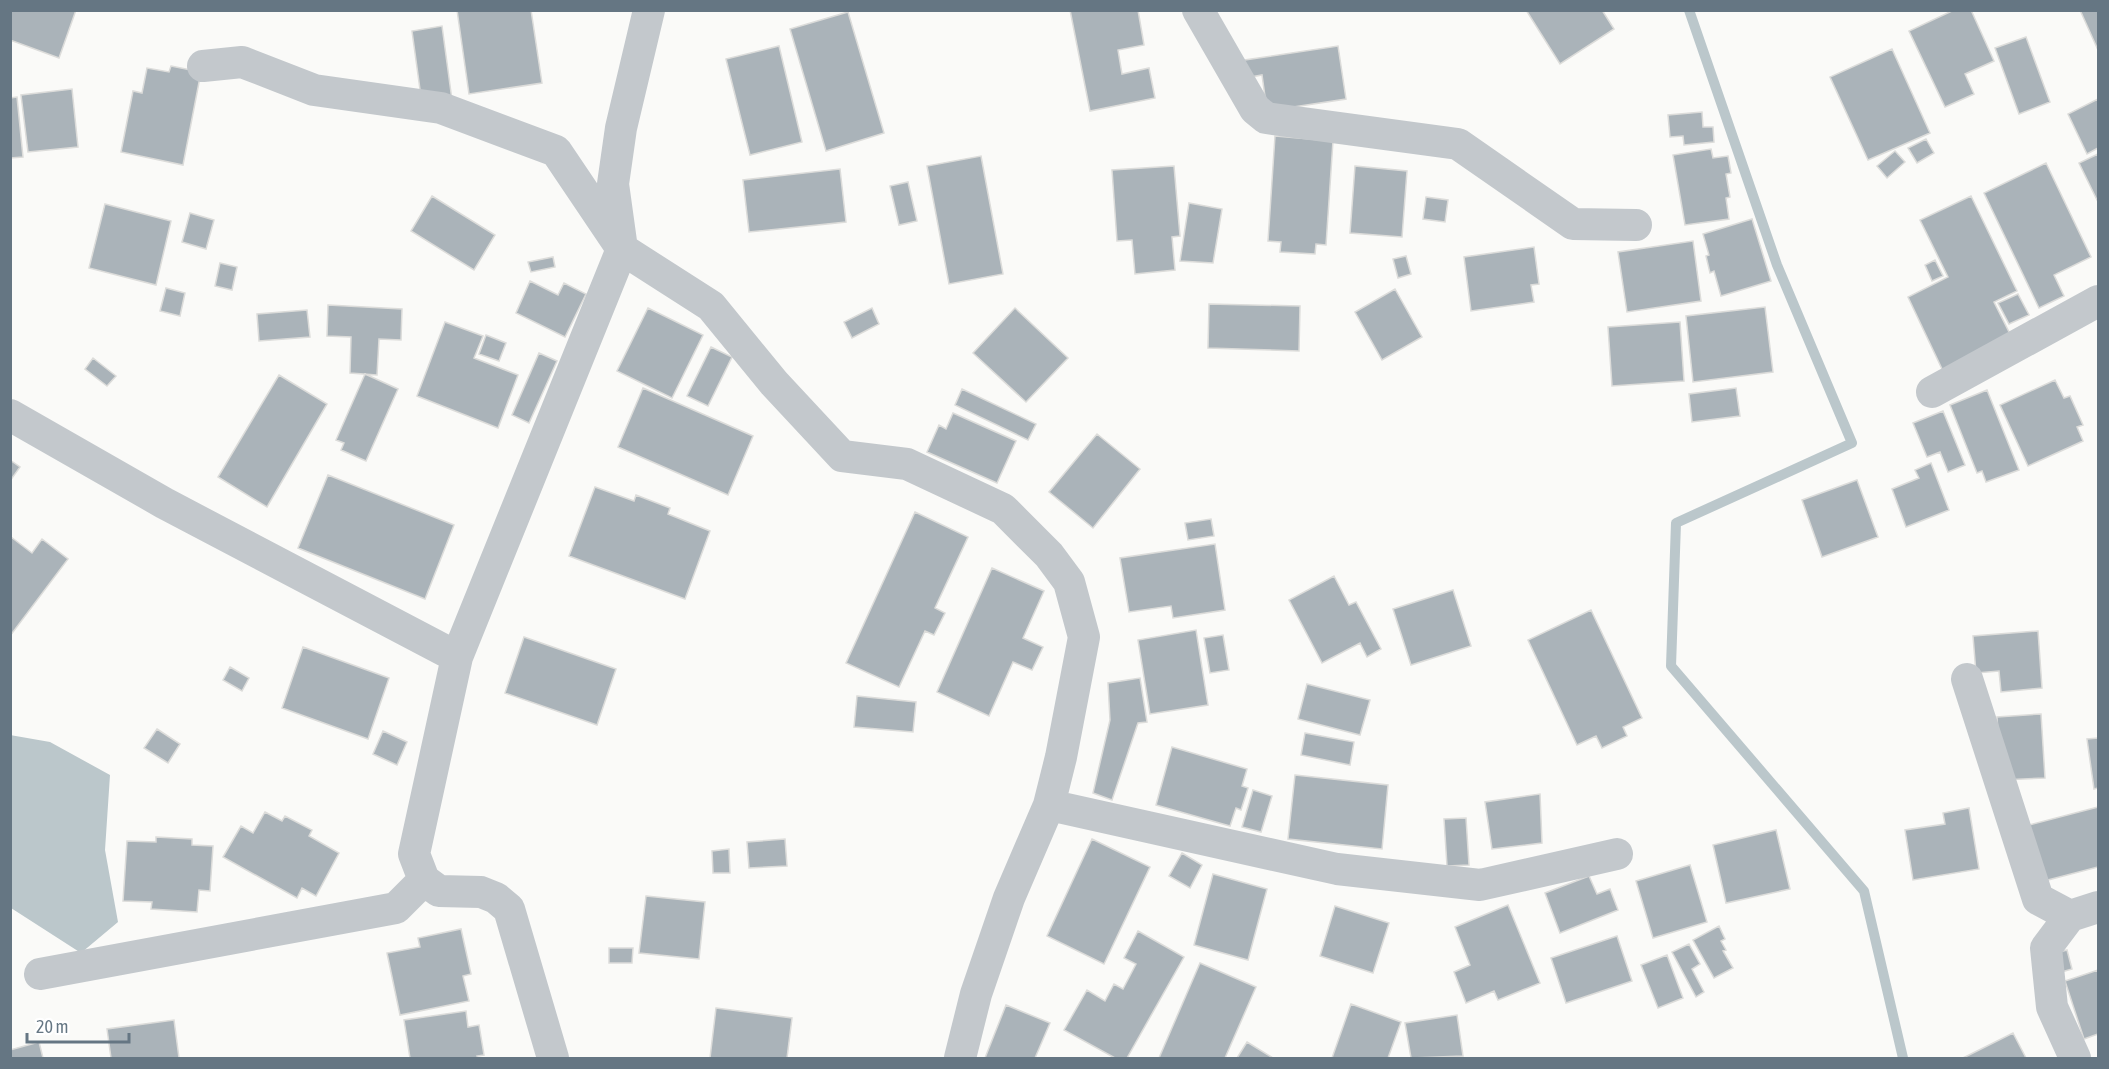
<svg xmlns="http://www.w3.org/2000/svg" width="2109" height="1069" font-family="'Asap Condensed',sans-serif">
<rect width="100%" height="100%" fill="#fafaf8"/>
<path fill="#bbc7cb" d="M10,735L50,742L110,775L105,850L118,922L81,953L11,908Z"/>
<g fill="none" stroke-linecap="round" stroke-linejoin="round">
<path stroke="#bbc7cb" stroke-width="10" d="M1689,10L1777,265L1852,443L1676,523L1671,666L1864,891L1903,1058"/>
</g>
<path fill="#aab3b9" stroke="#dcdcda" stroke-width="1.5" d="M10,10H76L59,58L10,40Z
M457,10H531L542,83L469,94Z
M1070,10H1138L1144,45L1118,50L1122,74L1149,68L1155,98L1090,111Z
M1526,10H1602L1614,29L1560,64Z
M1954,10H1971L1994,61L1965,74L1974,94L1945,107L1909,31Z
M2080,10H2098V50Z
M848,12L884,133L826,151L790,29Z
M442,26L452,100L422,104L412,31Z
M2026,37L2050,102L2019,114L1995,48Z
M779,46L802,142L750,155L726,59Z
M1338,46L1346,99L1267,111L1262,75L1240,79L1238,61Z
M1892,49L1930,133L1868,160L1830,77Z
M171,66L201,72L183,165L121,152L133,91L142,93L147,68L169,72Z
M72,89L78,147L28,152L21,95Z
M17,97L23,157L10,158V98Z
M2098,99V148L2087,154L2068,114Z
M1702,112L1703,127H1713L1714,142L1684,145L1683,136L1670,137L1668,115Z
M1275,136L1333,141L1326,245L1316,244L1315,254L1280,252L1281,242L1268,241Z
M1926,139L1934,153L1917,163L1908,148Z
M1711,149L1713,158L1728,156L1731,173L1726,174L1730,197L1726,198L1729,219L1685,225L1673,155Z
M1895,151L1905,162L1887,178L1877,166Z
M2098,154V202L2079,163Z
M981,156L1003,274L949,284L927,166Z
M2046,163L2091,257L2054,275L2064,296L2039,308L1984,193Z
M1174,166L1180,236L1172,237L1175,270L1135,274L1132,240L1117,241L1112,170Z
M1355,166L1407,171L1402,237L1350,233Z
M840,169L846,222L749,232L743,180Z
M908,182L917,221L899,225L890,186Z
M432,196L495,235L474,270L411,231Z
M1971,196L2017,291L1994,302L2012,338L1943,371L1908,297L1948,277L1920,220Z
M1426,197L1448,200L1445,222L1423,219Z
M1189,203L1222,209L1213,263L1180,261Z
M105,204L171,221L156,285L89,268Z
M190,213L214,220L206,249L182,242Z
M1752,219L1771,281L1721,296L1714,271L1710,273L1706,256L1709,255L1703,234Z
M1693,241L1701,301L1627,312L1618,252Z
M1534,247L1539,284L1531,285L1534,302L1471,311L1464,257Z
M1406,256L1411,274L1398,278L1393,259Z
M553,257L555,267L531,272L528,262Z
M1935,260L1943,276L1932,281L1925,265Z
M220,263L237,267L232,290L215,286Z
M530,281L558,295L564,283L586,294L565,337L516,313Z
M166,288L185,293L180,316L160,311Z
M1395,289L1422,337L1382,360L1355,312Z
M2018,294L2029,315L2009,324L1998,303Z
M1209,304L1300,306L1299,351L1208,348Z
M328,305L402,309L401,340L379,339L377,375L350,373L351,337L327,336Z
M1765,307L1773,372L1693,382L1686,316Z
M648,308L703,335L672,398L617,371Z
M872,308L879,324L852,338L844,322Z
M1015,308L1068,358L1026,402L973,353Z
M307,310L310,337L259,341L257,314Z
M445,322L483,336L474,358L518,375L498,428L417,396Z
M1680,322L1684,381L1612,386L1608,327Z
M486,335L506,343L499,361L479,354Z
M711,347L732,357L708,406L687,396Z
M539,353L557,361L529,423L512,415Z
M93,358L116,376L107,386L85,369Z
M365,374L398,389L366,461L341,450L344,443L336,440Z
M279,375L327,404L267,507L218,477Z
M2055,380L2064,398L2070,396L2083,425L2077,427L2083,441L2028,466L2000,405Z
M643,388L753,436L728,495L618,447Z
M1736,388L1740,416L1692,422L1689,394Z
M962,389L1036,424L1028,440L955,405Z
M1987,390L2019,470L1986,482L1982,471L1977,473L1950,405Z
M1943,411L1965,465L1948,472L1940,452L1927,457L1913,423Z
M953,413L1016,441L997,483L927,452L939,425L946,429Z
M1097,434L1140,469L1093,528L1049,492Z
M10,460L20,467L10,481Z
M1931,463L1949,510L1906,527L1892,489L1919,478L1915,470Z
M328,475L454,525L425,599L298,548Z
M1857,480L1878,537L1822,557L1802,500Z
M595,487L634,501L636,495L670,508L668,514L710,531L685,599L569,556Z
M915,512L968,537L935,608L945,613L934,635L925,631L899,687L846,663Z
M1211,519L1214,536L1188,540L1185,523Z
M11,537L32,553L42,539L68,559L10,636Z
M1215,544L1225,610L1173,618L1171,606L1129,612L1120,558Z
M992,568L1044,591L1023,638L1043,647L1032,670L1013,662L989,716L937,692Z
M1334,576L1349,605L1356,602L1381,649L1367,657L1360,643L1322,663L1289,600Z
M1453,590L1471,646L1411,665L1393,609Z
M1591,610L1642,718L1623,727L1627,736L1602,748L1596,736L1577,745L1528,640Z
M1196,630L1208,705L1150,714L1138,640Z
M2038,631L2042,688L2001,692L1999,671L1976,673L1973,636Z
M1223,635L1229,670L1210,673L1204,638Z
M524,637L616,669L597,725L505,693Z
M303,647L389,678L368,739L282,708Z
M230,667L249,678L242,691L223,680Z
M1140,678L1147,722L1138,723L1112,800L1093,793L1110,720L1108,683Z
M1307,684L1370,700L1360,735L1298,719Z
M857,696L916,702L913,732L854,727Z
M2041,714L2045,778L2001,780L1997,717Z
M157,729L180,744L168,763L144,748Z
M383,731L407,742L397,765L373,754Z
M1305,733L1354,742L1350,765L1301,755Z
M2098,738V788L2094,789L2087,739Z
M1172,747L1247,769L1242,786L1248,788L1241,810L1236,808L1230,826L1156,805Z
M1295,775L1388,785L1382,849L1288,839Z
M1253,790L1272,796L1261,832L1242,827Z
M1540,794L1542,843L1492,849L1485,802Z
M2098,807V867L2044,881L2029,825Z
M1969,808L1979,869L1913,880L1905,830L1945,824L1943,813Z
M265,812L282,821L285,816L312,830L309,836L339,853L316,896L302,888L297,898L223,857L241,826L253,833Z
M1466,818L1469,865L1447,866L1444,819Z
M1776,830L1790,889L1726,903L1713,845Z
M156,837L192,839V845L213,846L210,891L199,890L197,912L151,909L152,902L123,901L127,841L156,842Z
M785,839L787,866L749,868L747,842Z
M1092,839L1150,867L1104,964L1047,936Z
M729,849L730,873H713L712,851Z
M1182,853L1202,865L1190,888L1169,876Z
M1690,865L1707,922L1653,938L1636,881Z
M1213,874L1267,889L1248,960L1194,945Z
M1589,876L1597,894L1610,889L1618,910L1560,933L1545,893Z
M646,896L705,902L699,959L639,953Z
M1508,905L1540,983L1498,1000L1494,991L1466,1003L1454,972L1470,965L1455,927Z
M1335,906L1389,923L1373,973L1320,956Z
M1719,926L1725,939L1721,941L1726,950L1723,951L1733,968L1714,978L1693,940Z
M461,929L471,974L463,976L469,1001L400,1015L387,953L420,947L418,938Z
M1138,931L1184,957L1127,1058H1115L1064,1030L1087,990L1105,1001L1114,984L1123,989L1136,964L1124,958Z
M1617,936L1632,981L1566,1003L1551,958Z
M1689,944L1700,964L1692,969L1704,992L1696,997L1672,952Z
M609,948H633L632,963H609Z
M2067,950L2072,969L2058,973L2052,954Z
M1667,955L1683,998L1658,1008L1641,965Z
M1200,963L1256,987L1225,1058H1159Z
M2098,970V1034L2084,1039L2065,981Z
M1351,1004L1401,1022L1388,1058H1332Z
M1006,1005L1050,1023L1035,1058H985Z
M716,1008L792,1018L787,1058H710Z
M466,1011L468,1027L479,1025L484,1055L477,1056L478,1058H410L404,1020Z
M1457,1015L1463,1056L1411,1058L1405,1023Z
M174,1020L179,1058H111L107,1029Z
M2013,1033L2026,1058H1963Z
M39,1042L43,1058H10V1050Z
M1247,1042L1273,1058H1237Z"/>
<g fill="none" stroke-linecap="round" stroke-linejoin="round">
<path stroke="#c3c8cc" stroke-width="32" d="M649,10L621,128L613,184L622,249L711,306L774,383L842,456L907,464L1003,509L1049,555L1069,582L1084,637L1061,757L1049,805L1009,898L976,994L960,1058
M1198,10L1255,109L1266,118L1458,144L1573,224L1636,225
M203,66L242,62L314,90L441,108L556,151L622,249L457,657L414,854L424,880L439,891L481,892L496,898L509,909L553,1058
M1932,392L2098,301
M10,415L164,503L457,657
M1967,679L2038,899L2070,916L2046,948L2052,1007L2075,1058
M1049,805L1337,869L1480,885L1617,854
M2070,916L2098,907
M40,974L396,908L424,880"/>
</g>
<rect width="2109" height="1069" fill="none" stroke="#657683" stroke-width="24"/>
<path d="M27 1033v9h102v-9" fill="none" stroke="#657683" stroke-width="3"/>
<text x="36" y="1033" font-size="18" fill="#657683" stroke="#ffffff" stroke-width="4.5" paint-order="stroke">20 m</text>
</svg>
